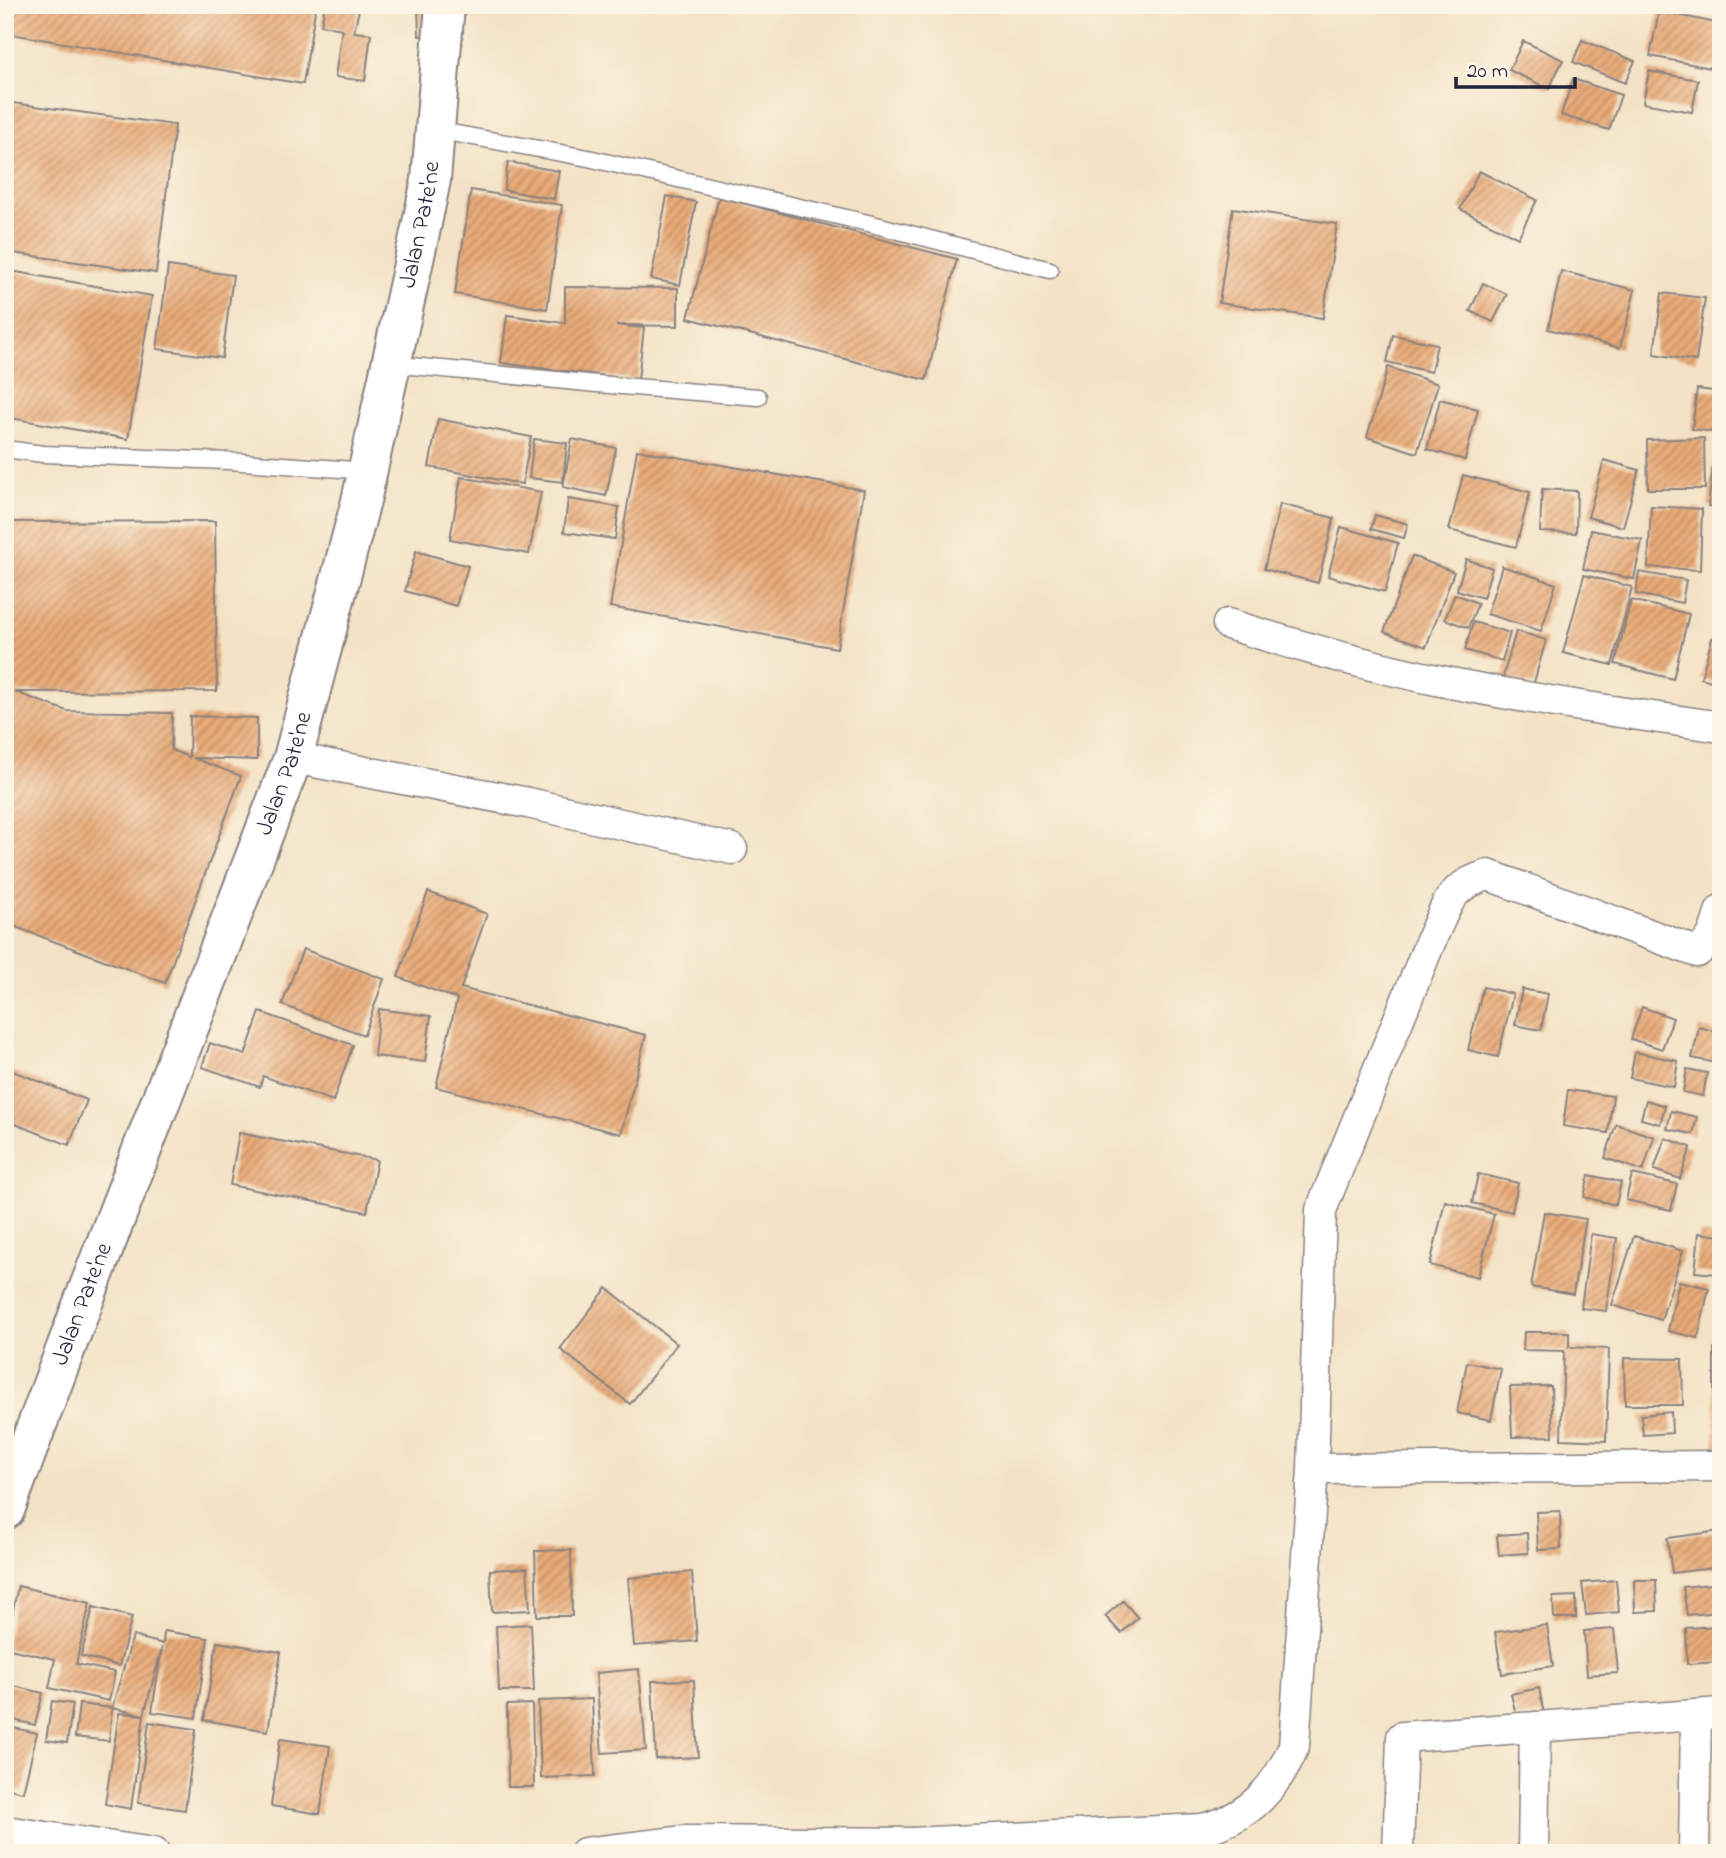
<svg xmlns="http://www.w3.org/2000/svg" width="1726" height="1858" font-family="'Indie Flower',sans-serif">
<defs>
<pattern id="building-hatch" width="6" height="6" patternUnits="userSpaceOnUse" patternTransform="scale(1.75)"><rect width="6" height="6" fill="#e9ab78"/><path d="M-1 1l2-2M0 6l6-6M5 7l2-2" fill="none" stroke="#bc8b64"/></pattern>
</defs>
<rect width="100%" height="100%" fill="#fcf5e5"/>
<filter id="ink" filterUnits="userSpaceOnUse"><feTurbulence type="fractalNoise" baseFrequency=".0143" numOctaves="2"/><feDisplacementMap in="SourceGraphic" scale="14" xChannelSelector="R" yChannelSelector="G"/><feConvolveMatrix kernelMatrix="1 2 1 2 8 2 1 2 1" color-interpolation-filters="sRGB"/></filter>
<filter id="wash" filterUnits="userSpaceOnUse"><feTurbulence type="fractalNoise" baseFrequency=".00686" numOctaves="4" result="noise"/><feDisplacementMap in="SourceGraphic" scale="28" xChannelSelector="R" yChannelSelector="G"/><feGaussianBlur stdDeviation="1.57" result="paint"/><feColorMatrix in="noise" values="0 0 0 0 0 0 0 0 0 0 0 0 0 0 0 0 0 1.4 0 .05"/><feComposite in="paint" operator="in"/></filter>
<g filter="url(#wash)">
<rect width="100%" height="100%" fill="#f3e2c5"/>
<g id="blocks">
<path fill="url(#building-hatch)" d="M5,5H316L303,84L5,33Z
M325,5H360L354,32L371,34L365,81L335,77L342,29L321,25Z
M418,5H440V35L419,36Z
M1659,11L1721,24V70L1650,56Z
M1582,40L1635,61L1625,83L1573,62Z
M1523,41L1563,60L1549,89L1509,70Z
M1649,71L1698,80L1692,112L1643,103Z
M1573,79L1621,95L1609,130L1561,115Z
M5,102L175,125L156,273L5,252Z
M508,162L559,171L554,199L504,190Z
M1479,171L1537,200L1518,238L1460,209Z
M471,190L562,205L547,309L455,294Z
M667,196L696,202L680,285L651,279Z
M719,197L957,259L926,380L688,318Z
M1233,208L1337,224L1323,318L1219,303Z
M168,266L233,275L222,358L157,349Z
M5,270L152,296L128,439L5,417Z
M1561,271L1635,290L1620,348L1548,329Z
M1483,283L1507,294L1493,322L1470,311Z
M565,287L678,288V326L616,325L644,328L638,380L501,363L507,315L565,323Z
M1662,293L1705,298L1696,361L1654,354Z
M1393,335L1437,344L1431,372L1387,362Z
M1388,367L1438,384L1417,453L1367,437Z
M1697,389L1721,392V433L1692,429Z
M1440,399L1478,409L1465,460L1427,449Z
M438,419L531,437L522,484L429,467Z
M1704,438L1705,489H1648L1647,440Z
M534,439L567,443L563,482L529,478Z
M572,439L616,448L606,496L563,487Z
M1716,442L1721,443V507L1708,506Z
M637,450L864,490L837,648L610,607Z
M1604,460L1639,470L1623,527L1588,517Z
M1463,475L1530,492L1516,547L1449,530Z
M461,477L541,492L529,554L450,539Z
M1542,489L1577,491L1576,533L1540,532Z
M568,499L619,507L615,539L564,532Z
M1280,504L1334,518L1318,583L1264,569Z
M1651,506L1702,509L1700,570L1648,567Z
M1375,515L1408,524L1404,538L1371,529Z
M215,521L217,691L15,692L67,711L172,713L171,750L189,757L190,716L257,718V760L193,758L241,776L165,983L5,923V522Z
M1341,527L1398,543L1385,592L1328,576Z
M1591,530L1642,540L1634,579L1583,569Z
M416,551L468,566L456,606L405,591Z
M1412,556L1454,572L1426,647L1384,632Z
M1466,559L1492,568L1483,598L1457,590Z
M1502,566L1556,584L1541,631L1487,614Z
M1639,572L1686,580L1682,603L1636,594Z
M1584,575L1632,587L1612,665L1563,653Z
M1455,594L1478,603L1468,628L1445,619Z
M1631,600L1689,614L1673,679L1615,664Z
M1473,622L1510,633L1502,661L1465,650Z
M1516,631L1546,640L1533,686L1503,677Z
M1712,638L1721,641V684L1701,678Z
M428,892L487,914L461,988L646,1035L621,1134L436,1087L457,999L398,977Z
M303,949L384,979L364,1035L282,1005Z
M1483,987L1513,994L1498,1057L1468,1050Z
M1522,989L1548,994L1541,1030L1515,1025Z
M1642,1007L1673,1018L1662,1049L1631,1039Z
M379,1009L431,1016L425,1062L374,1056Z
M260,1012L353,1045L333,1101L263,1076L260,1087L202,1067L210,1043L245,1055Z
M1699,1027L1721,1033V1064L1692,1058Z
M1635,1052L1678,1061L1674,1087L1630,1078Z
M5,1068L87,1100L69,1145L5,1120Z
M1687,1069L1707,1073L1703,1096L1683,1092Z
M1568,1090L1613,1096L1608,1133L1563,1126Z
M1646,1100L1665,1106L1660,1124L1641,1119Z
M1671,1111L1697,1117L1693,1134L1667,1129Z
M1616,1124L1654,1137L1643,1171L1605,1158Z
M239,1133L377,1160L367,1212L230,1185Z
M1665,1138L1691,1147L1680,1179L1654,1170Z
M1478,1174L1518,1183L1512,1212L1472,1203Z
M1632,1174L1677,1184L1671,1210L1626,1200Z
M1589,1175L1621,1182L1616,1205L1584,1197Z
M1445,1201L1494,1214L1478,1277L1430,1265Z
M1544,1212L1586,1219L1573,1294L1531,1287Z
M1699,1233L1720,1236L1716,1274L1695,1272Z
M1591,1234L1617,1238L1606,1311L1581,1308Z
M1634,1236L1683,1251L1661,1320L1612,1305Z
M1679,1281L1709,1288L1698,1338L1668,1331Z
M607,1288L677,1344L630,1404L560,1349Z
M1524,1332H1569V1347L1609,1349L1606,1441L1561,1439L1564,1351L1523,1350Z
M1714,1349H1721V1448L1714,1447Z
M1624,1358L1682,1359L1683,1405H1625Z
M1467,1362L1501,1369L1491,1420L1457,1413Z
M1551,1386L1553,1436L1512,1437L1510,1387Z
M1671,1412L1672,1433L1643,1435L1641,1415Z
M1560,1511L1561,1549L1538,1550L1536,1512Z
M1721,1531V1567L1672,1573L1667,1538Z
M1527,1533L1528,1553L1499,1555L1497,1535Z
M571,1550L572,1616H537L535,1551Z
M527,1568L530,1610L492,1612L490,1570Z
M692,1572L697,1641L634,1646L628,1578Z
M1616,1580L1619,1612L1586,1615L1582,1583Z
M1634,1580H1656L1657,1611L1635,1612Z
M1721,1583V1612L1687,1615L1683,1587Z
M18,1586L90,1603L76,1664L115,1672L109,1701L49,1688L55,1659L5,1648Z
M1576,1596V1618H1554L1553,1597Z
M1123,1601L1138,1618L1121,1633L1105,1616Z
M93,1607L132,1617L119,1666L81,1656Z
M531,1624L534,1691H499L496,1626Z
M1547,1625L1553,1666L1502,1674L1495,1632Z
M1721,1626V1662L1687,1664L1686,1628Z
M1614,1629L1618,1673L1587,1675L1584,1631Z
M164,1631L208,1638L196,1718L152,1712L162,1647L144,1715L131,1809L105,1804L119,1713L144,1715L112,1708L133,1636L163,1644Z
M217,1642L281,1652L268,1731L204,1720Z
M639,1669L646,1750L602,1753L596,1673Z
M694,1680L698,1757L656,1759L652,1681Z
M5,1684L43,1693L35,1725L5,1718Z
M1539,1688L1544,1714L1517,1719L1511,1694Z
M592,1699L595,1776L541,1778L538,1701Z
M52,1701L73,1704L67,1743L46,1740Z
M79,1704L112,1708L109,1741L75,1737Z
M532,1704L534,1787H508L507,1705Z
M149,1722L196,1729L185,1810L138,1803Z
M5,1726L37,1733L23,1792L5,1788Z
M280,1739L330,1746L320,1814L271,1806Z"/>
</g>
</g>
<g filter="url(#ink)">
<use href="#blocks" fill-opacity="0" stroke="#8a8280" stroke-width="2"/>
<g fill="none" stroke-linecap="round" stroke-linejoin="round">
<defs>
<path id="lane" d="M435,130L588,158L872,224L1050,270
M391,364L597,384L758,397
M5,449L43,454L228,461L368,471"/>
<path id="street" d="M1228,624C1301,647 1376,668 1451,683C1540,701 1631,714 1721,727
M293,758L528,803L732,849
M1313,1469L1721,1466
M5,1831L154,1853
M585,1853L685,1841L910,1843L1202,1829C1248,1819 1276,1789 1294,1746L1313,1469L1321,1210L1433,935C1449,901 1449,887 1488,875L1697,952C1714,940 1715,929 1721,910
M1398,1853L1402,1737L1721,1713
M1533,1853L1535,1727
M1694,1853L1696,1715"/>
<g id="secondary">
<path id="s1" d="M5,1510L81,1308L293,758L361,501L421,228L431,180L445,5"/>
</g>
</defs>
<use href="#lane" stroke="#8a8280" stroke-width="19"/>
<use href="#street" stroke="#8a8280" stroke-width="33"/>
<use href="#secondary" stroke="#8a8280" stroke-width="42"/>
<use href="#lane" stroke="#fff" stroke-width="16"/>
<use href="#street" stroke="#fff" stroke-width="30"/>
<use href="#secondary" stroke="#fff" stroke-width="38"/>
</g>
</g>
<g text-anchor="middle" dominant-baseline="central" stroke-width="5" stroke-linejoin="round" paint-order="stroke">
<g font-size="24" fill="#22223b" stroke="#fcf5e5">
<text stroke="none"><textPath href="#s1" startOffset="1354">Jalan Pate'ne</textPath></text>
<text stroke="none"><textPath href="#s1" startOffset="788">Jalan Pate'ne</textPath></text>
<text stroke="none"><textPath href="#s1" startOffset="220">Jalan Pate'ne</textPath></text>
</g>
</g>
<rect width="1726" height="1858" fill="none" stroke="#fcf5e5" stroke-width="28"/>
<path d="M1456 77v10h119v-10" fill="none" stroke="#22223b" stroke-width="3.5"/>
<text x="1467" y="77" font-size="21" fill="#22223b" stroke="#fcf5e5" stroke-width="5" paint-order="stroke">20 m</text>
</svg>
